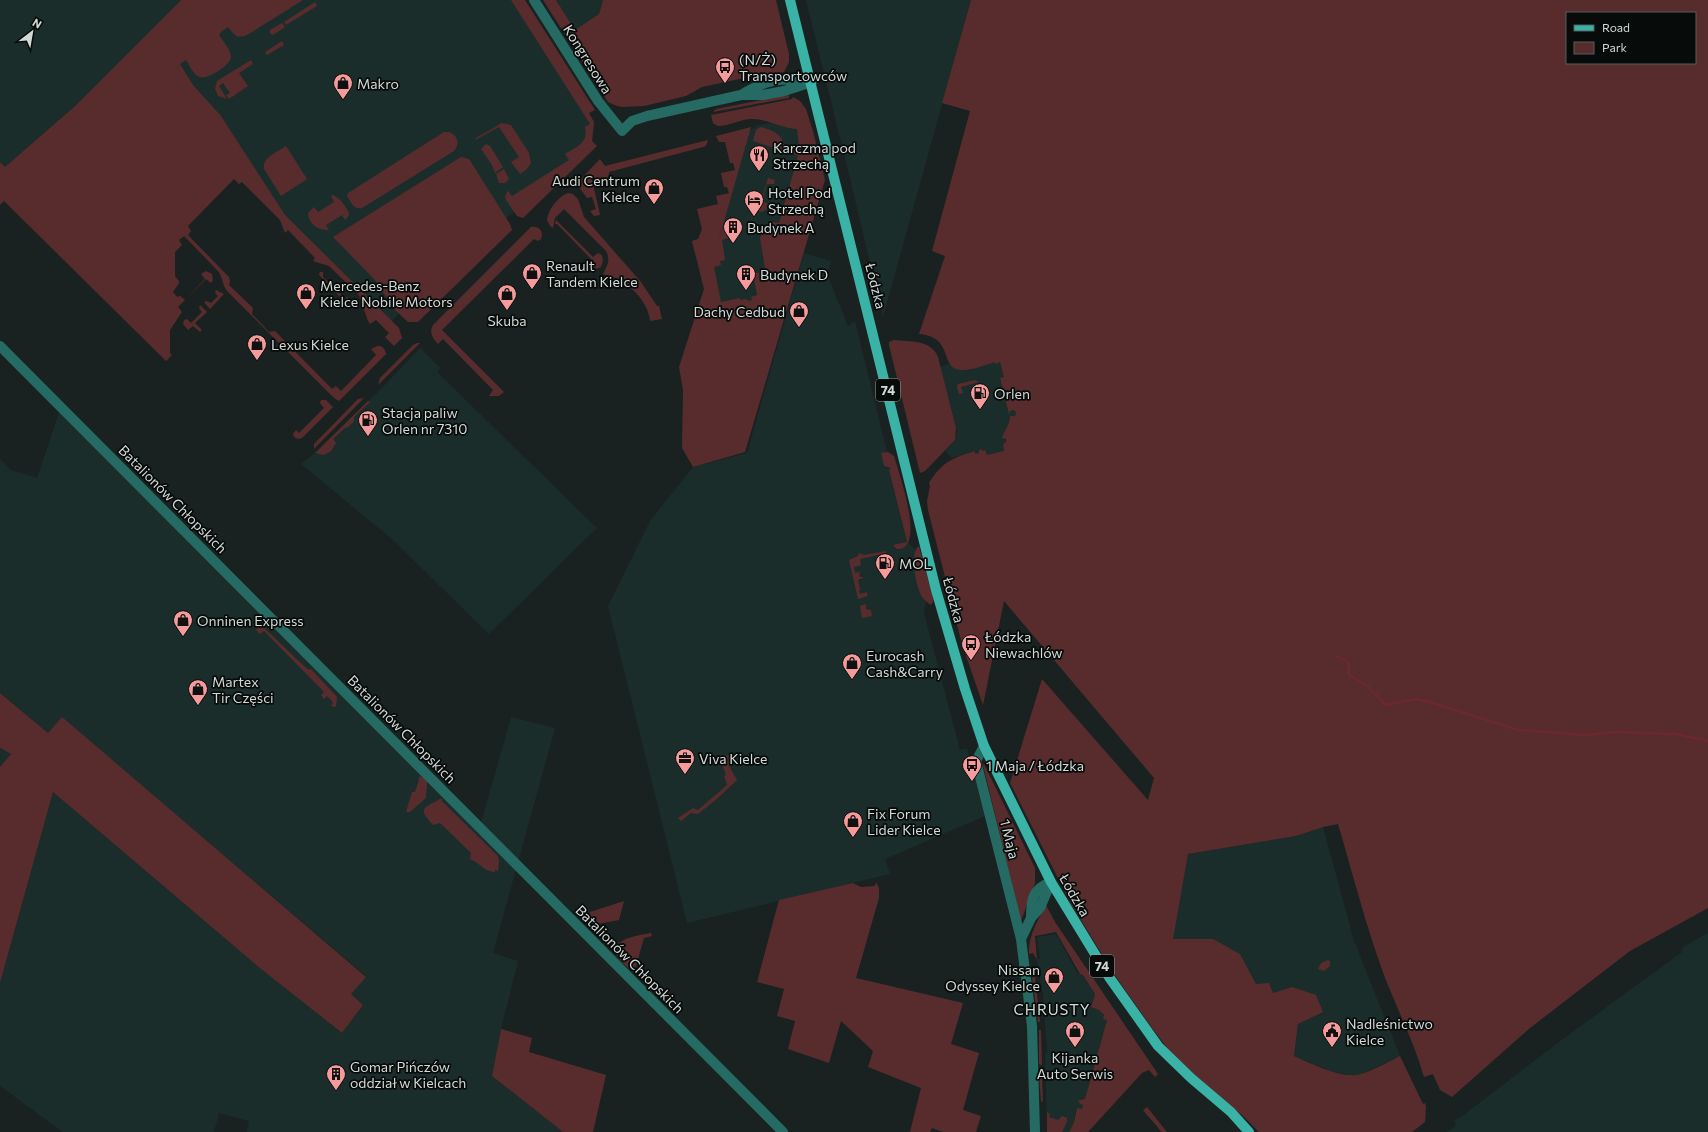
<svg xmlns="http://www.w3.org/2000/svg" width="1708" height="1132" font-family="Commissioner,sans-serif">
<rect width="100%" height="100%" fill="#192221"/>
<path fill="#1b2d2a" d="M0,0H181L75,106L5,167L0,162Z
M182,0H517L594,122L592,142L534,199L504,219L408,304L389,324L171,110Z
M556,0H603L599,14L575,30Z
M806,0H971L883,317L852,187Z
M805,117L808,129L760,301L718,310L711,266L749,131L758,125Z
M804,253L831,261L827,274L848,326L855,321L887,452L881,454L884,466L891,468L889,471L907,542L893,546L896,549L900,550L908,543L916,549L914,563L922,597L926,602L924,613L960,750L967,748L985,816L885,859L890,874L687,923L608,606L650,521L693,467L747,453Z
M420,348L440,368L437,372L597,528L489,634L392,539L301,464L315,453L380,390Z
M995,362H1000L1004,377L1000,379L1009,413V411L1014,410L1016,413L1015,416H1010L1009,423L1003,434L1006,442L1003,444L1005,451L987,455L979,453L975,454L974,451L952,458L945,451L955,440L957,431L940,367L949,364L956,369L963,370Z
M61,407L480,827L511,717L555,728L493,953L518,961L501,1029L492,1076L563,1132H247L249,1121L219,1113L214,1132H63L0,1086V983L53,792L261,969L342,1033L363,1005L351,994L366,976L62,718L48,733L0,693V459L11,470L37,478Z
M0,748L11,754L0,767Z
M1323,827L1354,941L1400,1056L1359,1075H1349L1331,1071L1294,1056L1298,1024L1292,987L1273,993L1256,984L1240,954L1172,939L1188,854L1296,836Z
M1708,933V1132H1446L1456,1126L1454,1120L1461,1117L1567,1036L1682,952L1683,947Z
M1056,934L1078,974L1083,975L1095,994L1091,1007L1099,1010L1107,1020L1085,1099L1079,1098L1083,1104L1082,1110L1076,1109L1074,1122L1069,1132H1047L1045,1055L1047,1053V1047L1043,996L1037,959L1040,958L1037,937Z"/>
<path fill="#582c2d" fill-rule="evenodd" d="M181,0H303L247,35C237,39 234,35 228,27L221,32L219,35C223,41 231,50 231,57C231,65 207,80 200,77C193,75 190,66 186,60L180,64L193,85L221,116L285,215L399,328L402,338L394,346L385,337L389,333L376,320L370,324L368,321L359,295L329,266L313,261L315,258L288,230L285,233L280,220L242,182L239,184L234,179L188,226L191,231L188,235L229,277L230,281L229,285L253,308L252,314L269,332L275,331L332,389L336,386L341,391L376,355L371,349L377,346C382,345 386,350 386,354L339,401L334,398L227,291C222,284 223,278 218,271L184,236L179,240L182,245L175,252V276L179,281V283L173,292L177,297L180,296L185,300L205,279L201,274L206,271L212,274L213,280L211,283L206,279L178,307L182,312L170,330V353L172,355L166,361L4,201L0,205V162L5,167L75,106Z
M511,0H525L595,110L589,113L594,122L592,141L597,146L523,218L517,216L506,200L505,197L507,192L508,191L512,196L569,160L565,154C576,147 589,143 585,127L590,124Z
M543,0H556L575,30L599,14L603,0H776L789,54V62L784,72L753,76L702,87L686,96L644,106L622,107L617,106L608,102Z
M971,0H1708V908L1630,951L1530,1028L1452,1097L1440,1090L1433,1074L1424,1077C1414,1042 1397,1009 1384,975C1366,926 1353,875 1338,824L1323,827L1296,836L1188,854L1173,939H1213L1240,954L1256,984L1269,983L1273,993L1292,987L1316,995L1323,1012L1298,1024L1294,1056C1313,1064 1337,1077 1357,1075C1368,1073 1390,1061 1400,1056L1423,1104L1425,1103L1426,1106L1425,1122L1412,1132H1259L1244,1117L1175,1058L1152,1028L1116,977L1071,904L1010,783L1042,679L1148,800L1154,778L1004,601L983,705L962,644L928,510L927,501L930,486L929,483C942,462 952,458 975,451V454L979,453V450L982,449V451L985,450L987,455L1004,451L1003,444L1006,442V439L1002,438C1004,430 1010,425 1010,416H1015L1016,413L1014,410L1010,411L1009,414L1000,378L1004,377L1000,362L995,364V362C985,365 971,371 961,370C939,369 955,337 919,334L945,256L932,251L970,111L942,103ZM1567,13H1695V63H1567Z
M315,2L317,6L286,25L284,22Z
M282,23L285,27L273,35L270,33V30Z
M282,41L284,45L267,55L265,52Z
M251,60L253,64L239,73L248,86L229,99L226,95L230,93L223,83L219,86L227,99L218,96L215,89L217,81Z
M786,95H789V98L713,112L716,109Z
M793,97L800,101L806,109L813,131L825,180L745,452L693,467L682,448L683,390L679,367L704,289L692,241L698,239L702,229L697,209L718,204L716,196L729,193L727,187H724L721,173L735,170L733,163H730L725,142H719L716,136L751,127L717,246L724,223L728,224L729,220H732L733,217L736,218L732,234L728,235V238L722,240L725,260L720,261L721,265L714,267L721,302L740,298V300L745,299L750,301L752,300L751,297L757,295L753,273H759V270L765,268L760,238L764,226L771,227L773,222L779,223L798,156L792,153L793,148L799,147L797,129C782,128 769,120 754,119C742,118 730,126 718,126L713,123L711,115L792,99Z
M502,123L511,125L529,153L531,163L526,170L520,174L511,162L519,157L499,127L475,140L476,138Z
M761,127C773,130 786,136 784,151L753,141L756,130Z
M449,132C458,135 460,144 454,151L362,208C353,210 351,202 347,196L348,193L444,132Z
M708,140L706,146L703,147L609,172L608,180L593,184L600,215L594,216L590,211L596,209L592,197L587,198L579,187L578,182L600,159L605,166Z
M486,144L490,146L503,167L495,173L492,165L481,149Z
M286,146L307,179L281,196L264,169C262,157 278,152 286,146Z
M461,157L469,159L510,224L512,230L418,322H408L395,310L375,280L333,237Z
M504,169L509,179L505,183H499L496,174Z
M768,178L775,180L774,184H767L762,201L768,204L767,209L762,212L747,207L752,199L761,201Z
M568,193L573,194L578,199L584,217L641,282L657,306H659L662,319L650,321C649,304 632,286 618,279C613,277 608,276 603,274C607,266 611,260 606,251L564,209L555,218L553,228L550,226L547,220C548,209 558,197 568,193Z
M333,195C339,197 348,208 349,214C349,216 347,218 345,220L342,215L326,225L329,230C319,231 308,224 308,213L314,207L318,212L334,202L331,196Z
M556,220L593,257L598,253L602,255L603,261L601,267L594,270L588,264L592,260L557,224H555Z
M531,227C537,226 542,229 542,235L541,239L538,241L534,239L442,330L504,392L499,396H489L493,390L443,339L438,344C432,338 429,332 433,325Z
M320,272H323V277L345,299L347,297L349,298L348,303H346L320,276L319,274Z
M216,290L224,294L210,309L204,302L207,301L211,303L218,296L215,293Z
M200,305L207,312L195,323L202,330L200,332L193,326L188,330L183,324L184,320L187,319L191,323L202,312L199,308Z
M894,340C909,342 931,339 938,357L956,428L955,440L925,471L920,473L889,345V342Z
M417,343H420L378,385L380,378L413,345Z
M975,380L979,382L961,387L963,393L959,394L957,387L958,384Z
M364,398L314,449V444L358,399Z
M321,400H326L333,407L302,438L298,439L294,437L293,434L296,430L299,433L324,408L320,403Z
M368,401L370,402L354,417V421L347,428L346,427L333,439L336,443L331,451L324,455L315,453Z
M888,452L894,456C898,470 925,545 900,549C897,550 895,548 893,545L907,542L889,470L891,468L884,466L881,453Z
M919,546L933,598V602L931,605C928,603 924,600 922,597C916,587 909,553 919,546Z
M886,551V553L860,559L861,565L854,567L855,573L863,571L859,573L860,577H864L858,580L860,589H862L859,590L860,594L867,592L866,588L864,589L866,588L868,596L858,599L849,560L858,556L859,553L864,555Z
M866,604V609L871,610L872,616L862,618L860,606Z
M261,625L304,666L309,670L310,669L312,670L337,697L336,707L331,706L333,702L327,696L324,699L321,695L324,692L264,631L260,634L256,630Z
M0,693L48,733L62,717L366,977L351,994L363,1005L342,1033L261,969L53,792L0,983V767L11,754L0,748Z
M729,755L731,762L729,766L737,780L718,798L698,814L691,813L681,821L678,818L693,808L698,810L727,785L724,776L726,775L723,766H721L718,758Z
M984,764L1035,868V883L1021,921L983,765Z
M420,776L424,778L427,782L426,798L410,812H406L412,792H415L419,780L418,779Z
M440,799H442V801L498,856L499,862L498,871L495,870V872C484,872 480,863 470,859L471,853L440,823L433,825C416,807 425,808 440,799Z
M876,882L879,888V898L856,978L963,1003L951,1044L979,1053L963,1110L981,1116L976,1132H943L932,1128L930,1132H910L921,1088L868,1067L873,1051L841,1021L829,1063L788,1049L795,1021L777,1016L784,989L757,982L779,900L853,883L861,887L875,886Z
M624,901L619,920L598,924L587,923L590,912Z
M1046,905L1055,922L1158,1074L1155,1077L1149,1070L1142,1073L1088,1132H1069L1074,1122L1077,1108L1082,1109L1083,1105L1080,1104L1078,1100L1085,1099L1107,1020L1103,1019L1104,1015L1099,1010L1091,1007L1095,994L1083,975L1080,974L1056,932L1035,936L1037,960L1033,953L1029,954C1028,936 1038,920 1046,905Z
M651,933L652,936L644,938L634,973C629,968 621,963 618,957C607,938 642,935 651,933Z
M1328,960L1330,961V966L1324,971L1318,969L1321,963Z
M1035,976L1040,1022H1038L1032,978Z
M501,1029L532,1038L529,1052L606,1075L593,1132H563L492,1076Z
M1039,1030H1041L1042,1065L1039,1064Z
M1041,1074H1042L1043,1101L1041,1102L1039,1075Z
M1147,1107L1167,1132H1168H1161C1159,1127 1148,1117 1143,1110Z
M1047,1112L1050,1114L1049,1117L1058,1120L1062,1116L1067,1118V1122L1062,1132H1047Z"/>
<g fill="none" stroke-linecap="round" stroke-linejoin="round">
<path stroke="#6c292d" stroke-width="2.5" d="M1336,656L1348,662L1349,675L1367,686L1386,705L1416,699L1430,702L1518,730L1586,735L1616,732L1676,734L1708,741"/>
<path stroke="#256b63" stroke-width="10" d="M534,0L598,101L622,131L632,121L647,116L741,95H763L784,91L812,82
M741,95C766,80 780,77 809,81
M0,346L783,1132
M984,746L976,761L1021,939L1032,1026L1035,1132
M1031,918C1031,900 1032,889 1051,882
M1021,939L1031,918L1040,908L1051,882"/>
<path stroke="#3ab2a5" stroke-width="10" d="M790,0L936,590L965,689L984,746L1051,882L1109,977L1158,1046L1191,1078L1231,1112L1249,1132"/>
</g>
<defs>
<symbol id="bus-pin" viewBox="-11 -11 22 30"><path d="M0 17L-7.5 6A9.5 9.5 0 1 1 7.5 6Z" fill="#f59b9b" stroke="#070b0a"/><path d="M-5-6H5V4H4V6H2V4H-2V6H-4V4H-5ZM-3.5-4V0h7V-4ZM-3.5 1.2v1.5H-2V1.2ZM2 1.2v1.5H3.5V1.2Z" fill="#111"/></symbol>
<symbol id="shop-pin" viewBox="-11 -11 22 30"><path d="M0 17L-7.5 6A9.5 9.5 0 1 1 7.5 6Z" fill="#f59b9b" stroke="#070b0a"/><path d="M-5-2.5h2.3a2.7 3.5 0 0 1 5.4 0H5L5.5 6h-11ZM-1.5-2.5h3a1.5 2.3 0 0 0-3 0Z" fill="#111"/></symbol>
<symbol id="restaurant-pin" viewBox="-11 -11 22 30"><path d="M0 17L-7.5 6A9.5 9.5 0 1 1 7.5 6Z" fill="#f59b9b" stroke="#070b0a"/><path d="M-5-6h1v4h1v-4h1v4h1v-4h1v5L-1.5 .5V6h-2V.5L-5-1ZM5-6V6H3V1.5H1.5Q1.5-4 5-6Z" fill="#111"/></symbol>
<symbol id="hotel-pin" viewBox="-11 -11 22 30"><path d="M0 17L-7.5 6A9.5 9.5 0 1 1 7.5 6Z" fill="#f59b9b" stroke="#070b0a"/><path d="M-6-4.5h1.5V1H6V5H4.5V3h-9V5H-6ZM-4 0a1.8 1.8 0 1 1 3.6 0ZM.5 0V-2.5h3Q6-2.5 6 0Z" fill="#111"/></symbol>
<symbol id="building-pin" viewBox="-11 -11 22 30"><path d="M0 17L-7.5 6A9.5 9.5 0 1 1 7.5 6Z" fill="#f59b9b" stroke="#070b0a"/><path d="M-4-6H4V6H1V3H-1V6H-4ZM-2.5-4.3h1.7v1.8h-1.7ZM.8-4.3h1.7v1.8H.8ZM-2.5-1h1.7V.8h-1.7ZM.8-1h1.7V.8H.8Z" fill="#111"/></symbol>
<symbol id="fuel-pin" viewBox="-11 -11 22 30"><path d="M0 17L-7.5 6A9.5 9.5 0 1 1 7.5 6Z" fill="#f59b9b" stroke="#070b0a"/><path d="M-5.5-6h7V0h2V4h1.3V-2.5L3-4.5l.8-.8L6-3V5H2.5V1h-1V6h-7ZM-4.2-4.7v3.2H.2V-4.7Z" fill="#111"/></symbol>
<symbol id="office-pin" viewBox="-11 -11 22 30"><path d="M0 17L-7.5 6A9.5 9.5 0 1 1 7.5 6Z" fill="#f59b9b" stroke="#070b0a"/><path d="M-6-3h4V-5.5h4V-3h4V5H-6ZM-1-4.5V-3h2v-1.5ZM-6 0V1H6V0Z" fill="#111"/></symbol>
<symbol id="civic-pin" viewBox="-11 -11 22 30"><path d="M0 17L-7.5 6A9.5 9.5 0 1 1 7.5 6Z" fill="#f59b9b" stroke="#070b0a"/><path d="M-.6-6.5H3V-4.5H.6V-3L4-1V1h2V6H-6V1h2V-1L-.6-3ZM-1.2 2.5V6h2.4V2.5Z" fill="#111"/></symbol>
</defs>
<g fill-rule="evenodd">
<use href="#bus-pin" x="714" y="56" width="22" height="30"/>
<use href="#shop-pin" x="332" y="72" width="22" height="30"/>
<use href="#restaurant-pin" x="748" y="144" width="22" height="30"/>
<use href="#shop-pin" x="643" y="177" width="22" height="30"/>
<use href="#hotel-pin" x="743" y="189" width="22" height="30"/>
<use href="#building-pin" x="722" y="216" width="22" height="30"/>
<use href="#shop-pin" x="521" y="262" width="22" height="30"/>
<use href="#building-pin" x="735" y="263" width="22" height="30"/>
<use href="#shop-pin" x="295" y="282" width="22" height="30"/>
<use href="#shop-pin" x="496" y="283" width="22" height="30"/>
<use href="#shop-pin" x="788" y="300" width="22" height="30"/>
<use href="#shop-pin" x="246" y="333" width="22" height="30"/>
<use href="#fuel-pin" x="969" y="382" width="22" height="30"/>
<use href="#fuel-pin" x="357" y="409" width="22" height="30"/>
<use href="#fuel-pin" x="874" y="552" width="22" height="30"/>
<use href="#shop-pin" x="172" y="609" width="22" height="30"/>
<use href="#bus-pin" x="960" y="633" width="22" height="30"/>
<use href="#shop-pin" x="841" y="652" width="22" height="30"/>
<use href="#shop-pin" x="187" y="678" width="22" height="30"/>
<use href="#office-pin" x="674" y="747" width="22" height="30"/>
<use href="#bus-pin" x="961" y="754" width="22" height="30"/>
<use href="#shop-pin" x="842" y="810" width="22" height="30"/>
<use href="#shop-pin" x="1043" y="966" width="22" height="30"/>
<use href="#shop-pin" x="1064" y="1020" width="22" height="30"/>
<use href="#civic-pin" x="1321" y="1020" width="22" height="30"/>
<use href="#building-pin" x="325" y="1063" width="22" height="30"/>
</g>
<g text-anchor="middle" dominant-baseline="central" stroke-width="3.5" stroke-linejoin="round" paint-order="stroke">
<g fill="#070b0a" stroke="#959b9a" stroke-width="1">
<rect x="876" y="379" width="24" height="22" rx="3"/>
<rect x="1090" y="955" width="24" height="22" rx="3"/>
</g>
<g font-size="13" font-weight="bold" fill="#d2d9d7">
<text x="888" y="390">74</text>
<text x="1102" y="966">74</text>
</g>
<g font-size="14" fill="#d2d9d7" stroke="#070b0a">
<text transform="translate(588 59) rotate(58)">Kongresowa</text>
<text transform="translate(876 286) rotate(76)">Łódzka</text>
<text transform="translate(173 499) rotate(45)">Batalionów Chłopskich</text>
<text transform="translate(954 600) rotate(75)">Łódzka</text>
<text transform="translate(402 729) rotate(45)">Batalionów Chłopskich</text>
<text transform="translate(1010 839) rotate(76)">1 Maja</text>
<text transform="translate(1075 895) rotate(60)">Łódzka</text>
<text transform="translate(630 959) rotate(45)">Batalionów Chłopskich</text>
</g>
<g font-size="14" fill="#d2d9d7" stroke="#070b0a" text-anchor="start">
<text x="739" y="59">(N/Ż)<tspan x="739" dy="16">Transportowców</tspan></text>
<text x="357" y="83">Makro</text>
<text x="773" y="147">Karczma pod<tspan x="773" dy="16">Strzechą</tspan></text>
<text x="640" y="180" text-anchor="end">Audi Centrum<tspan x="640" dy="16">Kielce</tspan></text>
<text x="768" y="192">Hotel Pod<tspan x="768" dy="16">Strzechą</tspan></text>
<text x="747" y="227">Budynek A</text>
<text x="546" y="265">Renault<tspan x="546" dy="16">Tandem Kielce</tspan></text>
<text x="760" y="274">Budynek D</text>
<text x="320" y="285">Mercedes-Benz<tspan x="320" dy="16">Kielce Nobile Motors</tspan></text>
<text x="785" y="311" text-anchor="end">Dachy Cedbud</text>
<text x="507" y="320" text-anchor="middle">Skuba</text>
<text x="271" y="344">Lexus Kielce</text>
<text x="994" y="393">Orlen</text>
<text x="382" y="412">Stacja paliw<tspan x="382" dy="16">Orlen nr 7310</tspan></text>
<text x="899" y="563">MOL</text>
<text x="197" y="620">Onninen Express</text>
<text x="985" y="636">Łódzka<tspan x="985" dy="16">Niewachlów</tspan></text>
<text x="866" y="655">Eurocash<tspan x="866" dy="16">Cash&amp;Carry</tspan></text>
<text x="212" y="681">Martex<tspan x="212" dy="16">Tir Części</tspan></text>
<text x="699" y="758">Viva Kielce</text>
<text x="986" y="765">1 Maja / Łódzka</text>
<text x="867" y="813">Fix Forum<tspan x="867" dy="16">Lider Kielce</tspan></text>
<text x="1040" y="969" text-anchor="end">Nissan<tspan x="1040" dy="16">Odyssey Kielce</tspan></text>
<text x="1346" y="1023">Nadleśnictwo<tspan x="1346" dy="16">Kielce</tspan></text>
<text x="1075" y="1057" text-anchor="middle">Kijanka<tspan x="1075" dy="16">Auto Serwis</tspan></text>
<text x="350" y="1066">Gomar Pińczów<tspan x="350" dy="16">oddział w Kielcach</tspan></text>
</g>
<g font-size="15" letter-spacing="1" fill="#d0dcda" stroke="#070b0a">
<text x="1052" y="1009">CHRUSTY</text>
</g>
</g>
<rect x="1566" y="12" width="130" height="52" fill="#070b0a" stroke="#585d5c"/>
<rect x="1574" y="25" width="20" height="6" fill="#3ab2a5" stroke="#585d5c"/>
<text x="1602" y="32" font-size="12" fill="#d2d9d7">Road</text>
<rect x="1574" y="42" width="20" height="12" fill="#582c2d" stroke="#585d5c"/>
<text x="1602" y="52" font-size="12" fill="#d2d9d7">Park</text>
<g transform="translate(32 32) rotate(31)" stroke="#070b0a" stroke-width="3" paint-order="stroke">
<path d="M0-3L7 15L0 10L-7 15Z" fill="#d2d9d7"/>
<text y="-6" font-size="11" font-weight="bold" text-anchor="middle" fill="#d2d9d7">N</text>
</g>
</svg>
